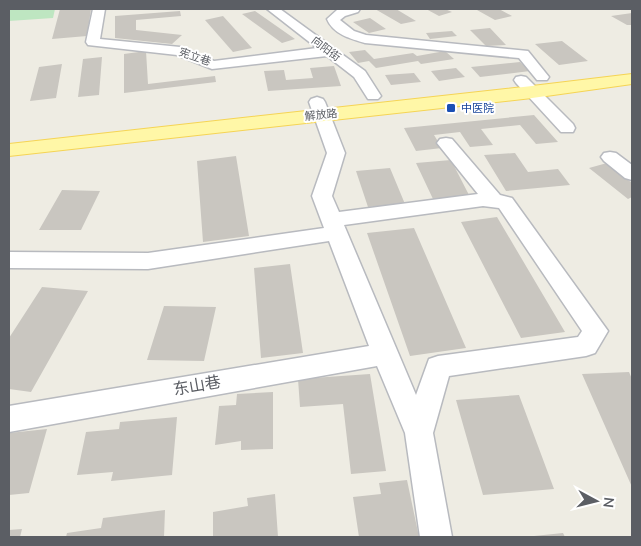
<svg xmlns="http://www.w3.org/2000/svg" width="641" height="546" font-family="'Nunito Sans','Noto Sans SC',sans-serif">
<rect width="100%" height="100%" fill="#eeece3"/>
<path fill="#bee6c1" d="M9,9H55L53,18L9,21Z"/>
<path fill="#c9c6c0" d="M60,9H91L87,36L52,39Z
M375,9H396L416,21L401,24Z
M426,9H445L452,12L439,16Z
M484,9H499L512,16L495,20L477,10Z
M180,11L181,16L136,20V30L182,35L172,44L115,38V16Z
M255,11L295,39L282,43L242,14Z
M632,13V25H627L611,16Z
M223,16L252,48L233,52L205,20Z
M370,18L386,29L369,33L353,22Z
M490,28L506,45L486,46L470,30Z
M452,31L457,36L430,39L426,33Z
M562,41L588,61L559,65L535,44Z
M365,50L374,59L413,53L417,56L445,51L454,59L421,64L418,61L376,68L369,61L358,63L349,52Z
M146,51L148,84L215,76L216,82L124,93V54Z
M102,57L99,95L78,97L83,59Z
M520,62L530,71L480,77L471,67Z
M62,64L56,98L30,101L39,67Z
M334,66L341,86L268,91L264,71L284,70L286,80L313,78L310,68Z
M456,68L465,77L439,81L431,71Z
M414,73L421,82L391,85L385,75Z
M534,115L558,142L536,144L520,125L481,129L493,145L470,147L460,132L434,135L442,148L416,151L404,128Z
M515,153L528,172L558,169L570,185L506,191L484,155Z
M236,156L249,236L203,242L197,161Z
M451,160L469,195L433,199L416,163Z
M607,163L632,183V197L628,199L589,168Z
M390,168L405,204L368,207L356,171Z
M62,190L100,191L81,230H39Z
M497,217L565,332L521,338L461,222Z
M414,228L466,348L410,356L367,233Z
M290,264L303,353L261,358L254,268Z
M42,287L88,291L31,392L9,389V338Z
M164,306L216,307L204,361L147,360Z
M629,372L632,379V487L582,374Z
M370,374L386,471L351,474L343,404L300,407L298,379Z
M273,392V449L241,450V441L215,445L219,406L236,405L237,394Z
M519,395L554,489L483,495L456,400Z
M177,417L172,475L111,481L113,472L77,475L86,432L119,429L120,422Z
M47,429L29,493L9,495V433Z
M407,480L419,537H359L353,497L381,494L379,483Z
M275,494L278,537H213V512L248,506L247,498Z
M165,510L164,537H66L67,533L101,528L103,518Z
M22,529L20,537H9V530Z
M563,533L565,537H534V536Z"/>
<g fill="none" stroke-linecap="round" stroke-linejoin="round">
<defs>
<path id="minor" d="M93,9H105L100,39L180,47L214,61L317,48L267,9H280L365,71L381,96L378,99H368L354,77L327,56L212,69L177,55L88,45L86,42Z
M342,9H360L358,12L345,16L340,20L354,31L366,35L528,51L549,77L547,80H537L519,58L365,43C351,39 333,34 327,19L337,10Z
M521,76L526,77L573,124L575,128L573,132H561L516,83L514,80L516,77Z
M317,97L323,99L325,102L345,153L332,196L339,212L478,194L437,143L440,139L446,138L452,139L500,195L512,198L608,331L595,353L586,356L449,376L433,433L452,537H420L405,433L377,366L9,432V406L369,346L329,241L148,269L9,268V252L148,253L324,228L312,196L327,153L309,102L311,99ZM483,206L499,208L582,331L578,337L438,356L429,359L416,395L344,225Z
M610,152L616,153L632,165V180L625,178L604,161L601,157L604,153Z"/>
<path id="primary" d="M632,74V84L532,98L9,156V144L532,86Z"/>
</defs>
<use href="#minor" stroke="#b8babf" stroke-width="3"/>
<use href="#primary" stroke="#f5d455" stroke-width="2"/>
<use href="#minor" fill="#fff" fill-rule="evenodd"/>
<use href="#primary" fill="#fff7a7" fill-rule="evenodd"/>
</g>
<rect fill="#1a4fb4" stroke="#fff" stroke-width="2" x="446" y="103" width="10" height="10" rx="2.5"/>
<g text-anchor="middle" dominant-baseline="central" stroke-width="4" stroke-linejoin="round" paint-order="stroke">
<g font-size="11" fill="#5b5e64" stroke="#fff">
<text transform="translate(326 49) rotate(37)">向阳街</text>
<text transform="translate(195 57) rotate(19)">宪立巷</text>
<text transform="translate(321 115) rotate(-6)">解放路</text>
</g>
<g font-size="11" fill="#164399" stroke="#fff" text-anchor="start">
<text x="461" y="108">中医院</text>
</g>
<g font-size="16" fill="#5b5e64" stroke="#fff">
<text transform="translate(197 386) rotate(-10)">东山巷</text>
</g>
</g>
<rect width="641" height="546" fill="none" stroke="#5b5e64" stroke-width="20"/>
<g transform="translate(596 501) rotate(97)" stroke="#ffffff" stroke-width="4" paint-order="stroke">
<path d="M0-4L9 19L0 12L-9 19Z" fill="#5b5e64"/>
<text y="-8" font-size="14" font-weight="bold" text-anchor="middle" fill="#5b5e64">N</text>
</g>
</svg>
